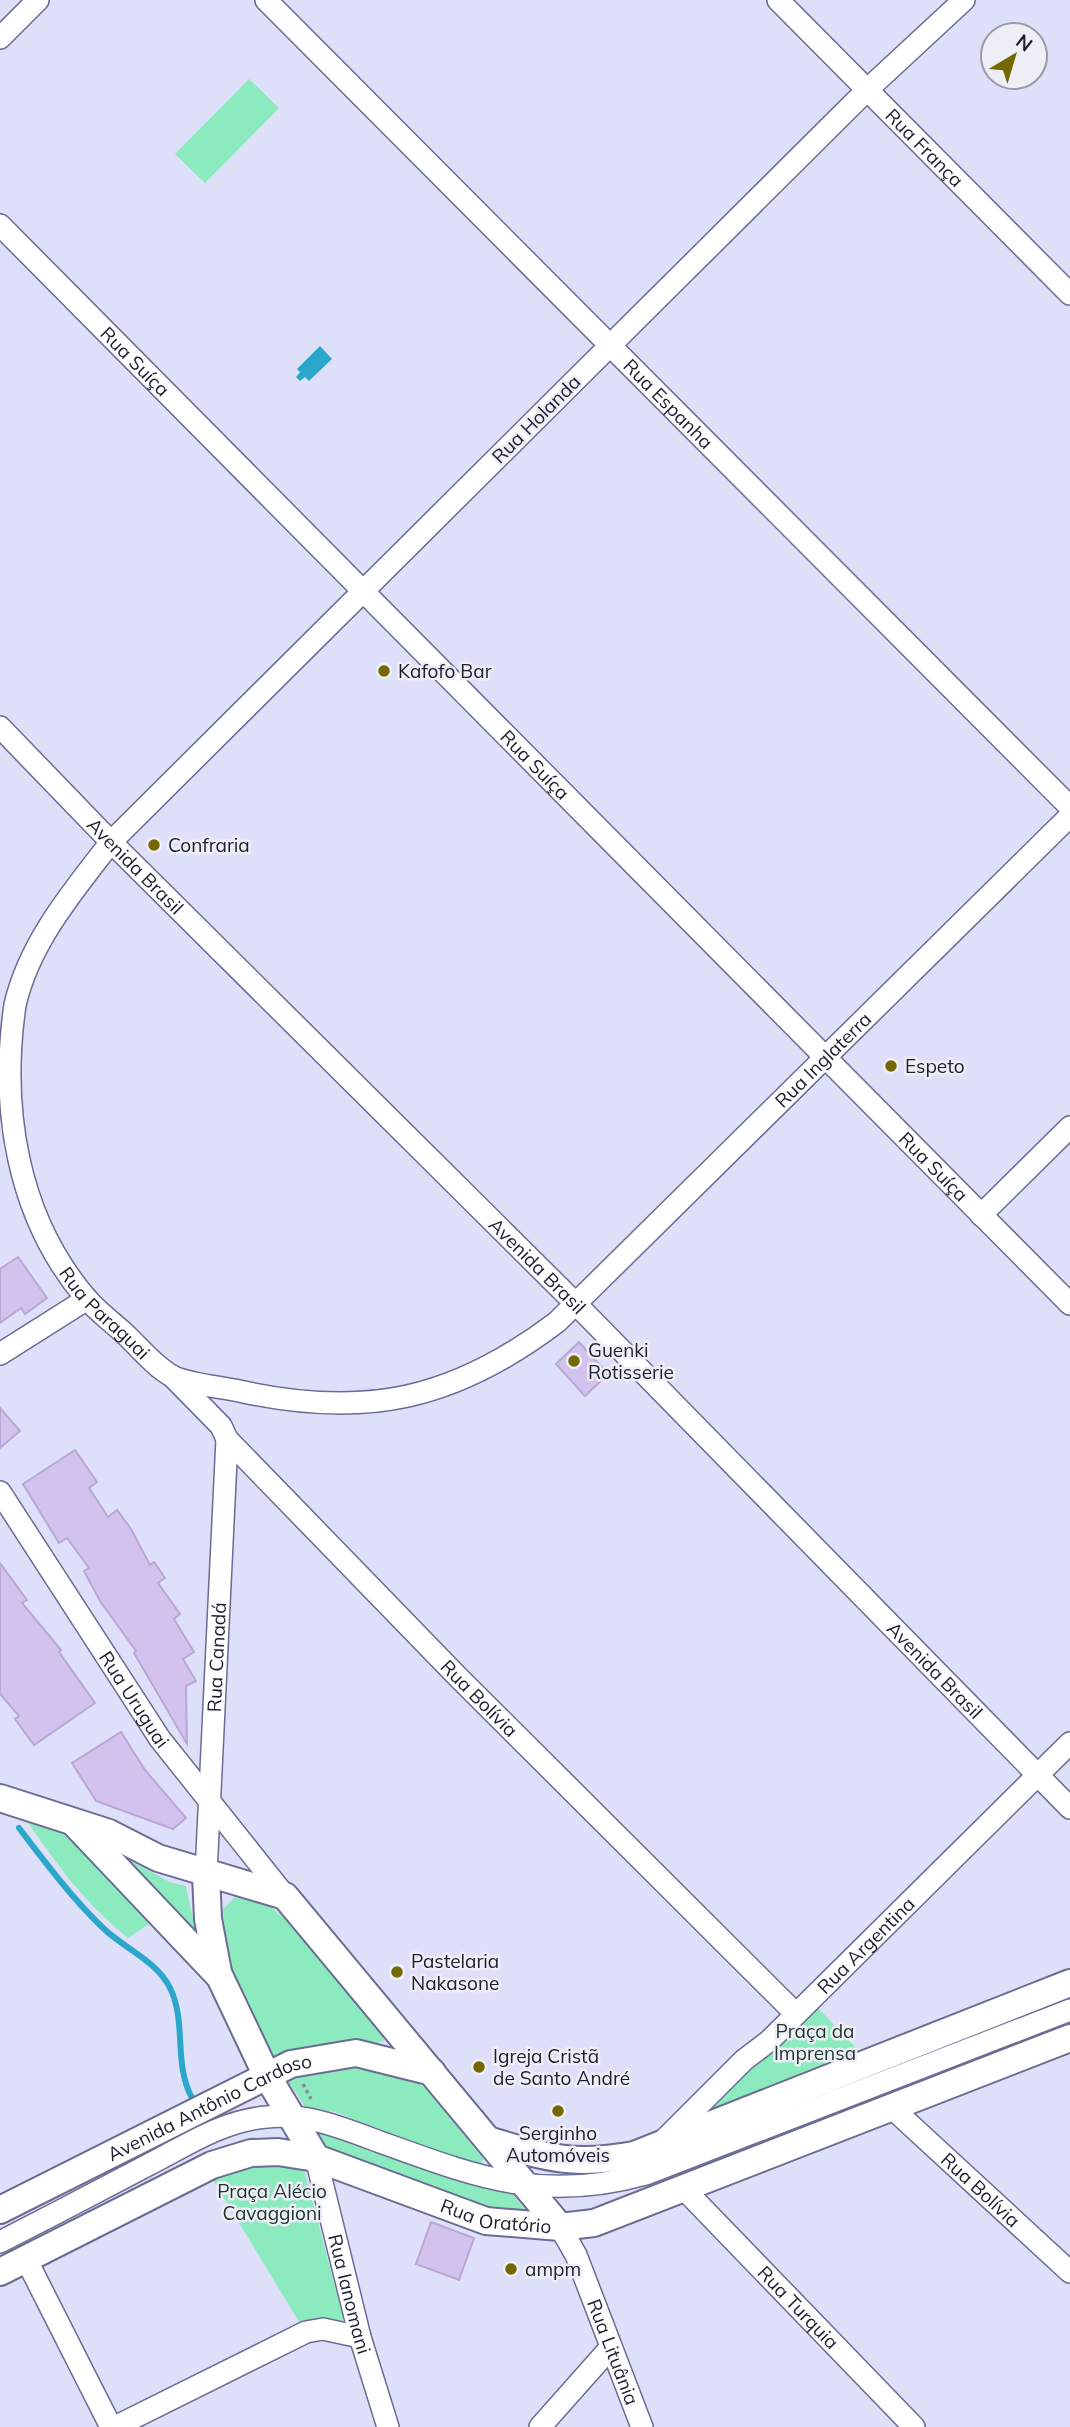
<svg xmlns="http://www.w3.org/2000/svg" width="1070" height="2427" font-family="Mulish,sans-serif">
<rect width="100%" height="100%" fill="#dee0fa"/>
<path fill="#8bebbe" d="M249,79L279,108L205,183L175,154Z
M24,1817L69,1836L155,1920L128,1938C81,1899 59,1867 24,1817Z
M132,1862L170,1882L186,1886L196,1934Z
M236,1896L265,1902L293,1925L381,2031L384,2041L373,2044H321L272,2060L221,1959V1911Z
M816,2006L860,2052L700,2115Z
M340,2061L405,2076L426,2088L484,2160L481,2163L464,2161L335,2112L306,2108L288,2081L289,2076Z
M318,2133L349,2140L473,2185L512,2194L528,2213L510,2216L330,2151L319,2142Z
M252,2162L299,2167L305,2173L343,2317L341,2323L301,2325L210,2175Z"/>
<path fill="#2ba7cb" d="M320,346L332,359L309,381L305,377L300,381L296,377L300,372L297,369Z"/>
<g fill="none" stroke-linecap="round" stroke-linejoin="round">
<path stroke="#2ba7cb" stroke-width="6" d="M19,1828C45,1862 71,1897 102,1927C123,1948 156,1960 170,1988C187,2022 173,2063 192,2098"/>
</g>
<path fill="#d2c2ed" stroke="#b8a8d2" stroke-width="2" d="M18,1257L47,1298L25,1314L21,1308L0,1323V1269Z
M579,1342L608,1374L585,1396L556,1364Z
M0,1408L20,1431L0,1448Z
M75,1450L97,1482L89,1488L108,1517L117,1510L131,1529L150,1565L154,1562L165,1578L158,1583L180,1614L174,1619L194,1652L183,1659L196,1681L186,1686L187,1744L134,1653L136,1651L100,1601L84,1571L89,1568L67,1538L59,1543L23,1484Z
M0,1563L27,1600L22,1603L61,1650L59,1652L95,1703L34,1745L15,1719L19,1716L0,1694Z
M121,1732L145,1770L186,1818L173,1829L96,1801L72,1763Z
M431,2222L474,2238L459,2280L416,2264Z"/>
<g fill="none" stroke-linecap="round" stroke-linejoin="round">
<defs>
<g id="minor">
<path id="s1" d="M266,0L1070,807"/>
<path id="s2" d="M778,0L1070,294"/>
<path id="s3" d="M964,0L868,89L111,842C73,891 29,943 15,1005C0,1108 17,1217 86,1298C97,1311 112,1322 125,1334C139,1347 155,1367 172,1376C187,1384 221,1387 239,1391C365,1419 454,1400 557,1322L1070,816"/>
<path d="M0,38L38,0"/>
<path id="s4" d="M0,225L1070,1304"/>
<path id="s5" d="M0,727L111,842L576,1304L1070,1808"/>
<path d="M981,1215L1070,1127"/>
<path d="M0,1354L87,1299"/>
<path id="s6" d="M172,1376L221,1426L227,1439L457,1676L796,2014"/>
<path id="s7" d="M0,1492L160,1739L285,1896"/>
<path id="s8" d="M206,1874L227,1439"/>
<path id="s9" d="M891,2107L1070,2272"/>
<path id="s10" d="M661,2143L744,2060L769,2041L1070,1743"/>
<path id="s11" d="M316,2158L360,2337L388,2427"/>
<path id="s12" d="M683,2188L914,2427"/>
<path id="s13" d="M560,2227L576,2255L642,2427"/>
<path d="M0,2242C49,2217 97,2192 146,2166C184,2147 223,2120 267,2117C307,2113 343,2128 380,2142C477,2177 542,2203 646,2174L1070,2010"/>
<path d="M26,2259L111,2427"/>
<path d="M115,2427L306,2332L323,2329L360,2337"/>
<path d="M540,2427L611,2347"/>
</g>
<g id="major">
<path d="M0,1798L109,1833L158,1858L285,1896L560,2227"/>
<path d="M76,1825L220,1977L266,2074L316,2158"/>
<path d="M206,1874L208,1919L218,1972"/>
<path d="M491,2141C548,2158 574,2166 634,2155L1070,1983"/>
<path id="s14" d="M0,2210L291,2064L356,2053L432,2072"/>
<path id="s15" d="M0,2272L212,2165L251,2153L278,2152L316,2158L486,2221L560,2227L594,2223L1070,2038"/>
</g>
</defs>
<use href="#minor" stroke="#6a6c93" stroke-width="24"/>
<use href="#major" stroke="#6a6c93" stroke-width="30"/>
<path stroke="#88899f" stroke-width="3.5" stroke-dasharray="3.5 3.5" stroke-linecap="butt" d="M303,2084L311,2099"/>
<use href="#minor" stroke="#fff" stroke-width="21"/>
<use href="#major" stroke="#fff" stroke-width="26"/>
</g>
<g fill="#736900" stroke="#eeeef7" stroke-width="2.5">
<circle cx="384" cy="671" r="7"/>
<circle cx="154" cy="845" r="7"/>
<circle cx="891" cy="1066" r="7"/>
<circle cx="574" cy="1361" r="7"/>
<circle cx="397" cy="1972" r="7"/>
<circle cx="479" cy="2067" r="7"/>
<circle cx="558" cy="2111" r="7"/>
<circle cx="511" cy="2269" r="7"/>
</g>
<g text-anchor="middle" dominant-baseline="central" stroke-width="5" stroke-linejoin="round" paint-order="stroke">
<g font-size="19" fill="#1d1e2e" stroke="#eeeef7">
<text stroke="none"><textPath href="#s2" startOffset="208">Rua França</textPath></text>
<text stroke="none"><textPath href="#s4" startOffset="192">Rua Suíça</textPath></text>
<text stroke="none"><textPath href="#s1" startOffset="570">Rua Espanha</textPath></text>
<text transform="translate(536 419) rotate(-45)">Rua Holanda</text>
<text stroke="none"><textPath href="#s4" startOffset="760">Rua Suíça</textPath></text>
<text stroke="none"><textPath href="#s5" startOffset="194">Avenida Brasil</textPath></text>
<text stroke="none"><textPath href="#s3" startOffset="2597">Rua Inglaterra</textPath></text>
<text stroke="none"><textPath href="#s4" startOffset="1326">Rua Suíça</textPath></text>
<text stroke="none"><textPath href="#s5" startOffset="761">Avenida Brasil</textPath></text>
<text stroke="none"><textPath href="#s3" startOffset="1724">Rua Paraguai</textPath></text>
<text stroke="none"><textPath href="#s8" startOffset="217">Rua Canadá</textPath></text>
<text stroke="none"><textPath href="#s5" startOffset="1328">Avenida Brasil</textPath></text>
<text stroke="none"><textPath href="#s6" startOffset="446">Rua Bolívia</textPath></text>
<text stroke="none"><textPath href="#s7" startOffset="247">Rua Uruguai</textPath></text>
<text stroke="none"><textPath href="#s10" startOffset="285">Rua Argentina</textPath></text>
<text stroke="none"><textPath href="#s14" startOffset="234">Avenida Antônio Cardoso</textPath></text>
<text stroke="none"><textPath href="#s9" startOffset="122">Rua Bolívia</textPath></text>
<text stroke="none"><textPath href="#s15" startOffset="534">Rua Oratório</textPath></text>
<text stroke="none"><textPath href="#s11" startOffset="140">Rua Ianomani</textPath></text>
<text stroke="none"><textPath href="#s12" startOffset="166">Rua Turquia</textPath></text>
<text stroke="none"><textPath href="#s13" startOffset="136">Rua Lituânia</textPath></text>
</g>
<g font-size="19" fill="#1d1e2e" stroke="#eeeef7" text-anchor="start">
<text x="398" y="671">Kafofo Bar</text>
<text x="168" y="845">Confraria</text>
<text x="905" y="1066">Espeto</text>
<text x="588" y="1350">Guenki<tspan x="588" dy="22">Rotisserie</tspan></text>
<text x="411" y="1961">Pastelaria<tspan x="411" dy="22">Nakasone</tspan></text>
<text x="493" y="2056">Igreja Cristã<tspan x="493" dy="22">de Santo André</tspan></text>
<text x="558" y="2133" text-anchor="middle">Serginho<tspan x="558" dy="22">Automóveis</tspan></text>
<text x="525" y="2269">ampm</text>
</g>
<g font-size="19" fill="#1d3429" stroke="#eeeef7">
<text x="815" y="2031">Praça da<tspan x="815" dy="22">Imprensa</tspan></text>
<text x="272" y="2191">Praça Alécio<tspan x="272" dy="22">Cavaggioni</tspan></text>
</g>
</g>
<g transform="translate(1014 56) rotate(38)"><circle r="33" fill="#eeeef7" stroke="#9a9ba7" stroke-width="2"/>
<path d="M0-5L12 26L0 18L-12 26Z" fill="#736900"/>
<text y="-10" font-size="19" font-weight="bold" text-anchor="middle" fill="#1d1e2e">N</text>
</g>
</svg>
